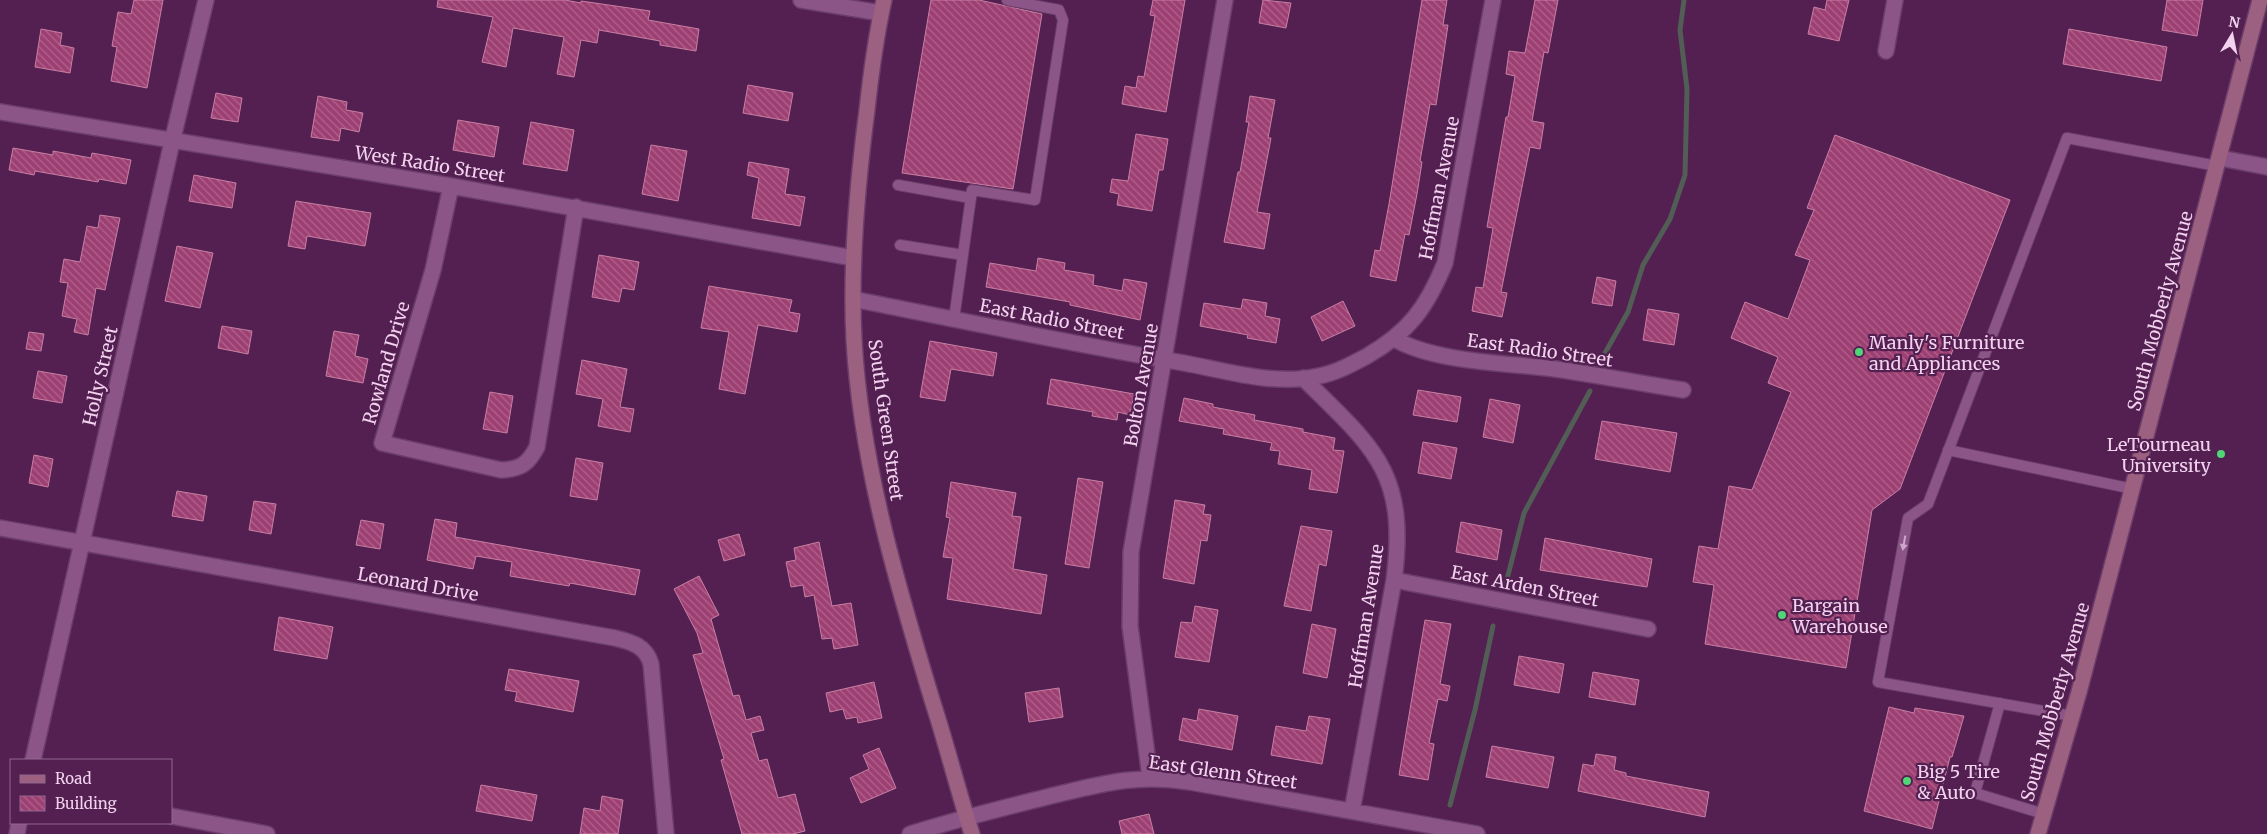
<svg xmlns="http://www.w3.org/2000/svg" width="2267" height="834" font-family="Merriweather,serif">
<defs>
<pattern id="building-back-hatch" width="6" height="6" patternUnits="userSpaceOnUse" patternTransform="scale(1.25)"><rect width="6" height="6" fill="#9d3f72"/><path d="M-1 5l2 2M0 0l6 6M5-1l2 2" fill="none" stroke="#b0638d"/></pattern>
</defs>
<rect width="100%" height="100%" fill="#532051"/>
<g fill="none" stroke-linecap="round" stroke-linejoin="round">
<path stroke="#525d56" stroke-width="5" d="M1600,362L1628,312L1643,265L1670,219L1685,175L1687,89L1680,30L1684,0
M1505,587L1524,513L1590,391
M1450,805L1475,710L1493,626"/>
</g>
<path fill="url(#building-back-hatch)" stroke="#c97fa3" d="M134,0H163L147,88L111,81L117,47L112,46L118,12L131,14Z
M438,0H565L581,3V1L650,11L648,20L699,29L696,51L660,45V41L599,30L597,43L581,40L574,77L557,74L564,37L513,28L506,67L482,62L493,17L437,7Z
M931,0H979L1042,14L1013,189L902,173Z
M1153,0H1185L1166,112L1122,104L1125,86L1136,88L1138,76L1144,77L1155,16L1150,15Z
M1263,0L1291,3L1286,28L1259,23Z
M1422,0H1447L1443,25H1448L1436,105L1430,104L1420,161L1422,162L1417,194L1409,235L1405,234L1396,281L1370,276L1375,250L1380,251L1389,204Z
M1535,0H1558L1548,53L1544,52L1532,121L1544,123L1540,149L1530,147L1501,292L1507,293L1502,317L1472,311L1476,287L1483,288L1493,228L1487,227L1506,117H1508L1515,76L1506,74L1509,51L1525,53Z
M1827,0H1849L1839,41L1808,34L1814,7L1825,10Z
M2167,0H2203L2197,36L2162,30Z
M41,29L62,33L60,45L74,48L70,73L35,67Z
M2069,29L2167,47L2161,81L2063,64Z
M748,85L793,93L788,121L743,113Z
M216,93L242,98L238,122L211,118Z
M318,96L347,102L346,110L363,113L359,132L341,128L339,141L311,137Z
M1250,96L1275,100L1268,138H1271L1257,212L1270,214L1264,249L1224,242L1238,172H1240L1249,122H1246Z
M458,120L499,127L494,157L453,150Z
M531,122L574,130L567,171L523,164Z
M1136,134L1168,139L1163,170H1159L1152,211L1117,205L1119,194L1110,192L1112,179L1128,181Z
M1835,135L2010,200L1900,489L1872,510L1846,668L1705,644L1714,585L1693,582L1699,546L1718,549L1729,486L1752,490L1791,392L1768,383L1778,357L1731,338L1745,302L1788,319L1810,260L1795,255L1814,210L1807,208Z
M651,145L687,151L678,201L642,194Z
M13,148L53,155V151L91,158L92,153L131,160L126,184L99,179L98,182L35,171L34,175L9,170Z
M749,162L789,169L785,194L805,197L800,226L752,218L759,178L747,175Z
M194,175L236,183L232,208L189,201Z
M296,201L371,213L365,246L307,236L305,249L288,246Z
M100,215L120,218L105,290L96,288L88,335L74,332L77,319L62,316L68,283L60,282L64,259L80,262L87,226L98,228Z
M177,246L213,253L200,308L165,301Z
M599,255L639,262L634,290L622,288L619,302L592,297Z
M1038,258L1065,263L1064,270L1094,275L1093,285L1122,291L1124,279L1147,283L1140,320L1070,305V302L986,287L990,263L1036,271Z
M1597,277L1616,281L1612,306L1592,303Z
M709,286L792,300L789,312L800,314L797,332L758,325L745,394L719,389L729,332L701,328Z
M1243,299L1267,303L1265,316L1280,319L1276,343L1247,338L1248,335L1200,326L1204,303L1241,309Z
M1343,301L1355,326L1322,341L1311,317Z
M1648,309L1679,314L1674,345L1643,340Z
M222,326L252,331L248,354L218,348Z
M334,331L359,335L355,356L368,359L363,383L326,376Z
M29,332L44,334L41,351L26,349Z
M930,341L997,353L993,376L951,369L945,401L920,397Z
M582,360L627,369L620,407L634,409L630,432L598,426L603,399L576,394Z
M38,371L67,376L62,403L33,398Z
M1051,379L1134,394L1130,415L1118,412L1117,420L1092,416L1093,412L1047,404Z
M1418,390L1461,397L1457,422L1413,415Z
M490,392L513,396L507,433L483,429Z
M1184,398L1213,404V407L1255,415L1254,420L1303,429V432L1335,438L1333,450L1344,451L1337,493L1309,489L1312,470L1278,464L1280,451L1270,450L1272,443L1223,434L1224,429L1179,421Z
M1490,399L1520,405L1513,443L1483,437Z
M1602,421L1677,433L1670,472L1595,459Z
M1423,442L1457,448L1451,479L1418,473Z
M34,455L53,459L48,487L29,483Z
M576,458L603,463L597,500L570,496Z
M1078,478L1103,482L1089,568L1065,564Z
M951,482L1016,493L1012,516L1021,517L1013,569L1047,575L1041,614L947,599L953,558L943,557L950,518L946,517Z
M177,491L207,496L203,521L172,516Z
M1175,500L1205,505L1203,514L1211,515L1207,541L1201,540L1194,584L1163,578Z
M254,501L276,504L271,534L249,530Z
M435,519L457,523L455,537L640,570L635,595L570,583L569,586L510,576L512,562L476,556L473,569L427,560Z
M361,520L384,524L380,549L356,545Z
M1461,522L1502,530L1497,560L1456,552Z
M1301,526L1332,531L1326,566L1319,564L1311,611L1284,606Z
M739,534L745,555L724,561L718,540Z
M1545,538L1652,559L1647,587L1540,570Z
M819,542L832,606L851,603L858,645L834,649L832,638L822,639L814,595L805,597L803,585L791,587L786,562L796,560L794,548Z
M699,576L719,615L711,619L733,696L739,695L746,720L760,716L764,730L751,733L759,761L767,759L778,798L795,794L805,831L793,834H742L721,760L724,759L693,655L703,653L697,633L674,589Z
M1195,606L1218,610L1209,662L1175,657L1181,622L1192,623Z
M279,617L333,627L327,659L274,650Z
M1425,620L1451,624L1440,684L1450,686L1447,701L1438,699L1429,743L1434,744L1428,780L1399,775Z
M1312,624L1336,629L1327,678L1303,673Z
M1519,656L1564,664L1559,693L1514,685Z
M509,669L579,681L573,712L515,701L517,692L505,690Z
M1593,672L1639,680L1635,705L1589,697Z
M874,682L882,718L858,723L857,717L846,719L843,709L830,712L826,693Z
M1059,688L1063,717L1029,722L1025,693Z
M1889,707L1914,713L1915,708L1964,716L1952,757H1950L1932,829L1864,811Z
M1199,709L1238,716L1232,750L1179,740L1183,718L1197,721Z
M1309,716L1330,719L1322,764L1271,755L1276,726L1306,731Z
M1492,746L1554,757L1548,788L1486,777Z
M879,748L896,788L861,803L850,778L869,769L863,755Z
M1596,754L1616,757L1614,770L1626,773V776L1709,792L1705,817L1578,791L1583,764L1594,766Z
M481,785L537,795L532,821L476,811Z
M602,796L623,800L618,834H580L584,808L600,811Z
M1149,814L1154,834H1122L1119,821Z"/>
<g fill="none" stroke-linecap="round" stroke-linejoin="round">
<defs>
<path id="lane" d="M898,185L971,198
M900,245L963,255
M954,319L972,190L1035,200L1063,20L1059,10L1007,0
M1948,450L2133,489
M2000,703L1975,793L2044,814
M2072,716L1878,682L1908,518L1928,504L2067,138L2217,166"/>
<path id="street" d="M801,0L881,13
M1886,51L1895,0
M0,112L451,186L853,258
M2220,158L2267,167
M451,186L433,270L382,443L501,470C521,469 528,464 537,447L576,207
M853,299C963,321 1073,344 1184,363C1227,371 1275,386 1319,376C1336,373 1352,364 1367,356C1409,332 1427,307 1445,263L1493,0
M1395,339C1433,362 1509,363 1555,369C1597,375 1640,383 1683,390
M1303,378C1374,448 1408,472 1394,580L1352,811
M0,528L615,638C632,642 646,646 651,664L666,834
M1394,580L1648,629
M33,760L172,142L206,0
M1150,777L1130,626L1131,552L1225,0
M171,816L267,834
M17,834L19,823
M910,834C954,820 998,809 1043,798C1098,785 1133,773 1190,782L1477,834"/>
<path id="secondary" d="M884,0C876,36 871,73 867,110C857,186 850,263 854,340C861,464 897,584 933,703C947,746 958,791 972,834
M2038,834L2079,692L2260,0"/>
</defs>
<use href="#lane" stroke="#6b3e6a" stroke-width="12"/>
<use href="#street" stroke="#6b3e6a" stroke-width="18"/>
<use href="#secondary" stroke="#6b3e6a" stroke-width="18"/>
<use href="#lane" stroke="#8c5588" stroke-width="10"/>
<use href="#street" stroke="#8c5588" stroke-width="15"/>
<use href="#secondary" stroke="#9c6080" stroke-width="15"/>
</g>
<defs><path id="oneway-solid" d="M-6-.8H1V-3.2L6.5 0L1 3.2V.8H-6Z" transform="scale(1.25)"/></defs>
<use fill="#cea6ca" href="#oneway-solid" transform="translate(1904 543) rotate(100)"/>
<g fill="#50d675" stroke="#532051" stroke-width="2">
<circle cx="1859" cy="352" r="5"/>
<circle cx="2221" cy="454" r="5"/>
<circle cx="1782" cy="615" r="5"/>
<circle cx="1907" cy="781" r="5"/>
</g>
<g text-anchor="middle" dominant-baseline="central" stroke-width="4.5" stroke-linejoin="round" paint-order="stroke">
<g font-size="18" fill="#f2d2ee" stroke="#532051">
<text transform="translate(430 164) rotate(9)">West Radio Street</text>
<text transform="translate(1439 188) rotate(-79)">Hoffman Avenue</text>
<text transform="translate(2160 311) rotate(-75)">South Mobberly Avenue</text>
<text transform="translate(1052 319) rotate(11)">East Radio Street</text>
<text transform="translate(1540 350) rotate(8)">East Radio Street</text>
<text transform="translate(386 363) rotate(-74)">Rowland Drive</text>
<text transform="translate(100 376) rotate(-77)">Holly Street</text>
<text transform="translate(1141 385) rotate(-80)">Bolton Avenue</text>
<text transform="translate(886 420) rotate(82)">South Green Street</text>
<text transform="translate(418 584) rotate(10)">Leonard Drive</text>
<text transform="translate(1525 586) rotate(11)">East Arden Street</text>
<text transform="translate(1366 616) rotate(-81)">Hoffman Avenue</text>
<text transform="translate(2055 702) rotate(-74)">South Mobberly Avenue</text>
<text transform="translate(1223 772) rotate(8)">East Glenn Street</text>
</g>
<g font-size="18" fill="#f2d2ee" stroke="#532051" text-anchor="start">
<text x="1869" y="342">Manly's Furniture<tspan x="1869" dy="21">and Appliances</tspan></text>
<text x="2211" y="444" text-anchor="end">LeTourneau<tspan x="2211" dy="21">University</tspan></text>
<text x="1792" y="605">Bargain<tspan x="1792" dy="21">Warehouse</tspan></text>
<text x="1917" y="771">Big 5 Tire<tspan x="1917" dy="21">&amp; Auto</tspan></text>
</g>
</g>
<rect x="10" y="759" width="162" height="65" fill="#532051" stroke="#936790"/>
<rect x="20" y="775" width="25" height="8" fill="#9c6080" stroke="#936790"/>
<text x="55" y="784" font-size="15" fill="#f2d2ee">Road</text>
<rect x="20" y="796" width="25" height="15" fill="url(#building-back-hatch)" stroke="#936790"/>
<text x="55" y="809" font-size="15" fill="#f2d2ee">Building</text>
<g transform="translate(2232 35) rotate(10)" stroke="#532051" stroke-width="4" paint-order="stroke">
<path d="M0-4L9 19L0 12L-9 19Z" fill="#f2d2ee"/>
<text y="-8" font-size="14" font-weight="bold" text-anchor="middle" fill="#f2d2ee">N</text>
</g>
</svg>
